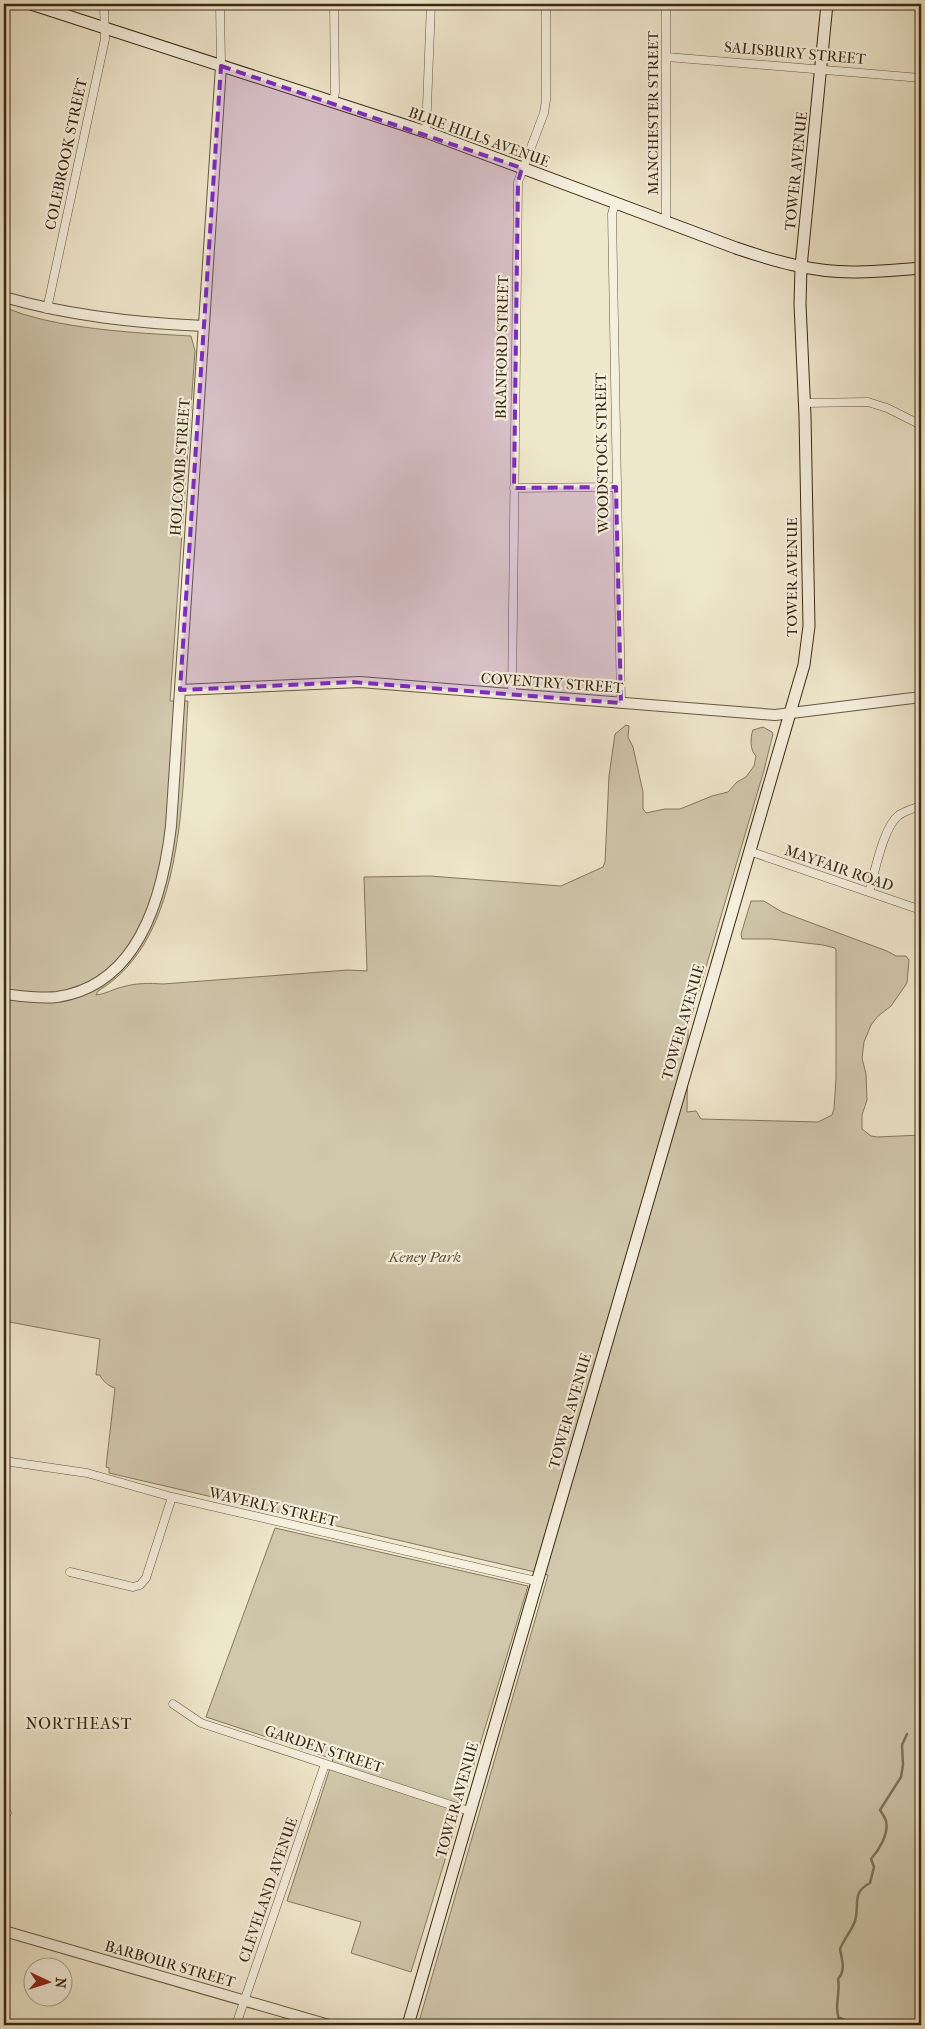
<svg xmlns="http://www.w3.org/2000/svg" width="925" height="2029" font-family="'IM FELL French Canon',serif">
<rect width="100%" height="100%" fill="#efe7cc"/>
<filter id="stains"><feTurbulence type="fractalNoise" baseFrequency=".004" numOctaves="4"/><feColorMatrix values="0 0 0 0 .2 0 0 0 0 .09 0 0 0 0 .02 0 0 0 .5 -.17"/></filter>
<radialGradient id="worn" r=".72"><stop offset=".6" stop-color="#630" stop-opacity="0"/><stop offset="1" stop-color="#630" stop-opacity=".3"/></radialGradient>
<path fill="#d0c7ac" stroke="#85785e" d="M4,307C54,329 136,333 191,336L195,351L170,701H188C182,791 186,939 98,991L96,995C106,994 113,989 122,987C136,983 149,983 163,984L348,970L367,971L364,877L430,876L561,886L603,867L605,862L609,776L615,734L626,725L629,726L628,737L633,747L643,792V809L646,813L665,809H680L712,796L728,792L737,782L746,777L754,766L756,756C750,751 750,737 753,730L763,727L772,732L773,734L764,770L688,1028L687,1112L696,1111L701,1119L818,1122L832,1115L834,1109L836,1078V950L835,948L823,945L771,939H742L741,934L751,901H764L782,912L887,951L896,956H906L909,960L907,983L891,1006L878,1016L871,1025L864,1042L862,1058L866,1074L867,1100L862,1115V1129L871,1136L877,1137L921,1135V2025H418L548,1575L109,1473V1468L106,1467L115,1388C110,1387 102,1381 100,1375H96L100,1339L4,1321Z
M275,1528L528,1586L411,1972L351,1953L361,1922L287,1901L333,1759L206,1717Z"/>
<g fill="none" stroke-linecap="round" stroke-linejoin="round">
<path stroke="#81745a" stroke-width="2.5" d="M840,2018L856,2025
M839,2025L840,2022C833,2004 841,1996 838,1979C846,1970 842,1960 840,1949C844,1939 852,1930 855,1921C860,1904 851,1893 870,1883L874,1867L871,1859C879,1850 889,1834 886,1821C885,1818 882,1813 880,1810L901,1777L903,1765L902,1745L907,1734
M889,2025L899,2021L921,2023"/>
<defs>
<path id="minor" d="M220,4L221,66
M667,57L921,78
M333,103L335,92L334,4
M426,132L431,4
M615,203L612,214L621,703
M666,222V4
M47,309L105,39L104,4
M804,403L868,402L887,408L921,425
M514,488L616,487
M512,695L518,182L544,113L546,100V4
M749,851L921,910
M869,892C875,872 883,827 899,815C906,811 914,808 921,806
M4,1461L87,1473L172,1497L536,1581
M70,1572L133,1587L140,1585L146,1578L172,1497
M173,1704L201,1723L469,1811
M4,1809L7,1813
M236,2025L325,1764"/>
<path id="tertiary" d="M4,297C70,316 136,323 204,326
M180,690L360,682L775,715L921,697
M4,994C21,996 40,999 57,997C139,985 163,895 171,826L221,66
M4,1931L329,2025"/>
<path id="secondary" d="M31,4L426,132L736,248C774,261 812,272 852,272C875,272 898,270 921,268
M408,2025L804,665L809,626L805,416L800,304L801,267L827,4"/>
</defs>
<use href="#minor" stroke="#67583f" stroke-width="9"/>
<use href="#tertiary" stroke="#67583f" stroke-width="12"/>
<use href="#secondary" stroke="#3a2810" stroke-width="13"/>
<use href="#minor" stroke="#f5efde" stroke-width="8"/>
<use href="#tertiary" stroke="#f5efde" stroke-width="10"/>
<use href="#secondary" stroke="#f5efde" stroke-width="11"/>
</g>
<path fill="#7b2cbf" fill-opacity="0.2" stroke="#7b2cbf" stroke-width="4" stroke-dasharray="10 6" stroke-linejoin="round" d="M221,66L522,168L518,182L514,488L616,487L621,703L351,682L180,690Z"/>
<g text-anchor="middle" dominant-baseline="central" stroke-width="4.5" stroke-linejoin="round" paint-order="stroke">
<g font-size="15" fill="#3a2810" stroke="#f5efde">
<text transform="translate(795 53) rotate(5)">SALISBURY STREET</text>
<text transform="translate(653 113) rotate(-90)">MANCHESTER STREET</text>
<text transform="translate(479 137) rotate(20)">BLUE HILLS AVENUE</text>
<text transform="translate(66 154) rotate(-78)">COLEBROOK STREET</text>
<text transform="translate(796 171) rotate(-84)">TOWER AVENUE</text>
<text transform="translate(502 347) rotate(-89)">BRANFORD STREET</text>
<text transform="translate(602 453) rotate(-91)">WOODSTOCK STREET</text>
<text transform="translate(180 467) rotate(-86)">HOLCOMB STREET</text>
<text transform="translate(792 577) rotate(-90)">TOWER AVENUE</text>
<text transform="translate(552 683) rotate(4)">COVENTRY STREET</text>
<text transform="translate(839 868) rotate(19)">MAYFAIR ROAD</text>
<text transform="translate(683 1022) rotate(-74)">TOWER AVENUE</text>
<text transform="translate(570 1411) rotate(-74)">TOWER AVENUE</text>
<text transform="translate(273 1507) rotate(13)">WAVERLY STREET</text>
<text transform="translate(324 1749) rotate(18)">GARDEN STREET</text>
<text transform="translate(457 1800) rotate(-74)">TOWER AVENUE</text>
<text transform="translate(268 1890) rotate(-71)">CLEVELAND AVENUE</text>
<text transform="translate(170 1964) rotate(16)">BARBOUR STREET</text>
</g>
<g font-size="15" font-style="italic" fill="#605037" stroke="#f5efde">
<text x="425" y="1257">Keney Park</text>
</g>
<g font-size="16" letter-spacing="1" fill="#3a2810" stroke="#f5efde">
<text x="79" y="1723">NORTHEAST</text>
</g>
</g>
<rect width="925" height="2029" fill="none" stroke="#efe7cc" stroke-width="20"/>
<rect x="5" y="5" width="915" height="2019" fill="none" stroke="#3a2810" stroke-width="2.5"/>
<rect x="10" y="10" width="905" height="2009" fill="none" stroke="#3a2810"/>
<g transform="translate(48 1982) rotate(94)"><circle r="24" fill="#f5efde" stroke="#aa9f8c"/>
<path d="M0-4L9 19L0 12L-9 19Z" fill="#8f2418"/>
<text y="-8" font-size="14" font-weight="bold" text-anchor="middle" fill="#3a2810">N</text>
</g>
<rect width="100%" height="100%" filter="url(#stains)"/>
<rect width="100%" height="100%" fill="url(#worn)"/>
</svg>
